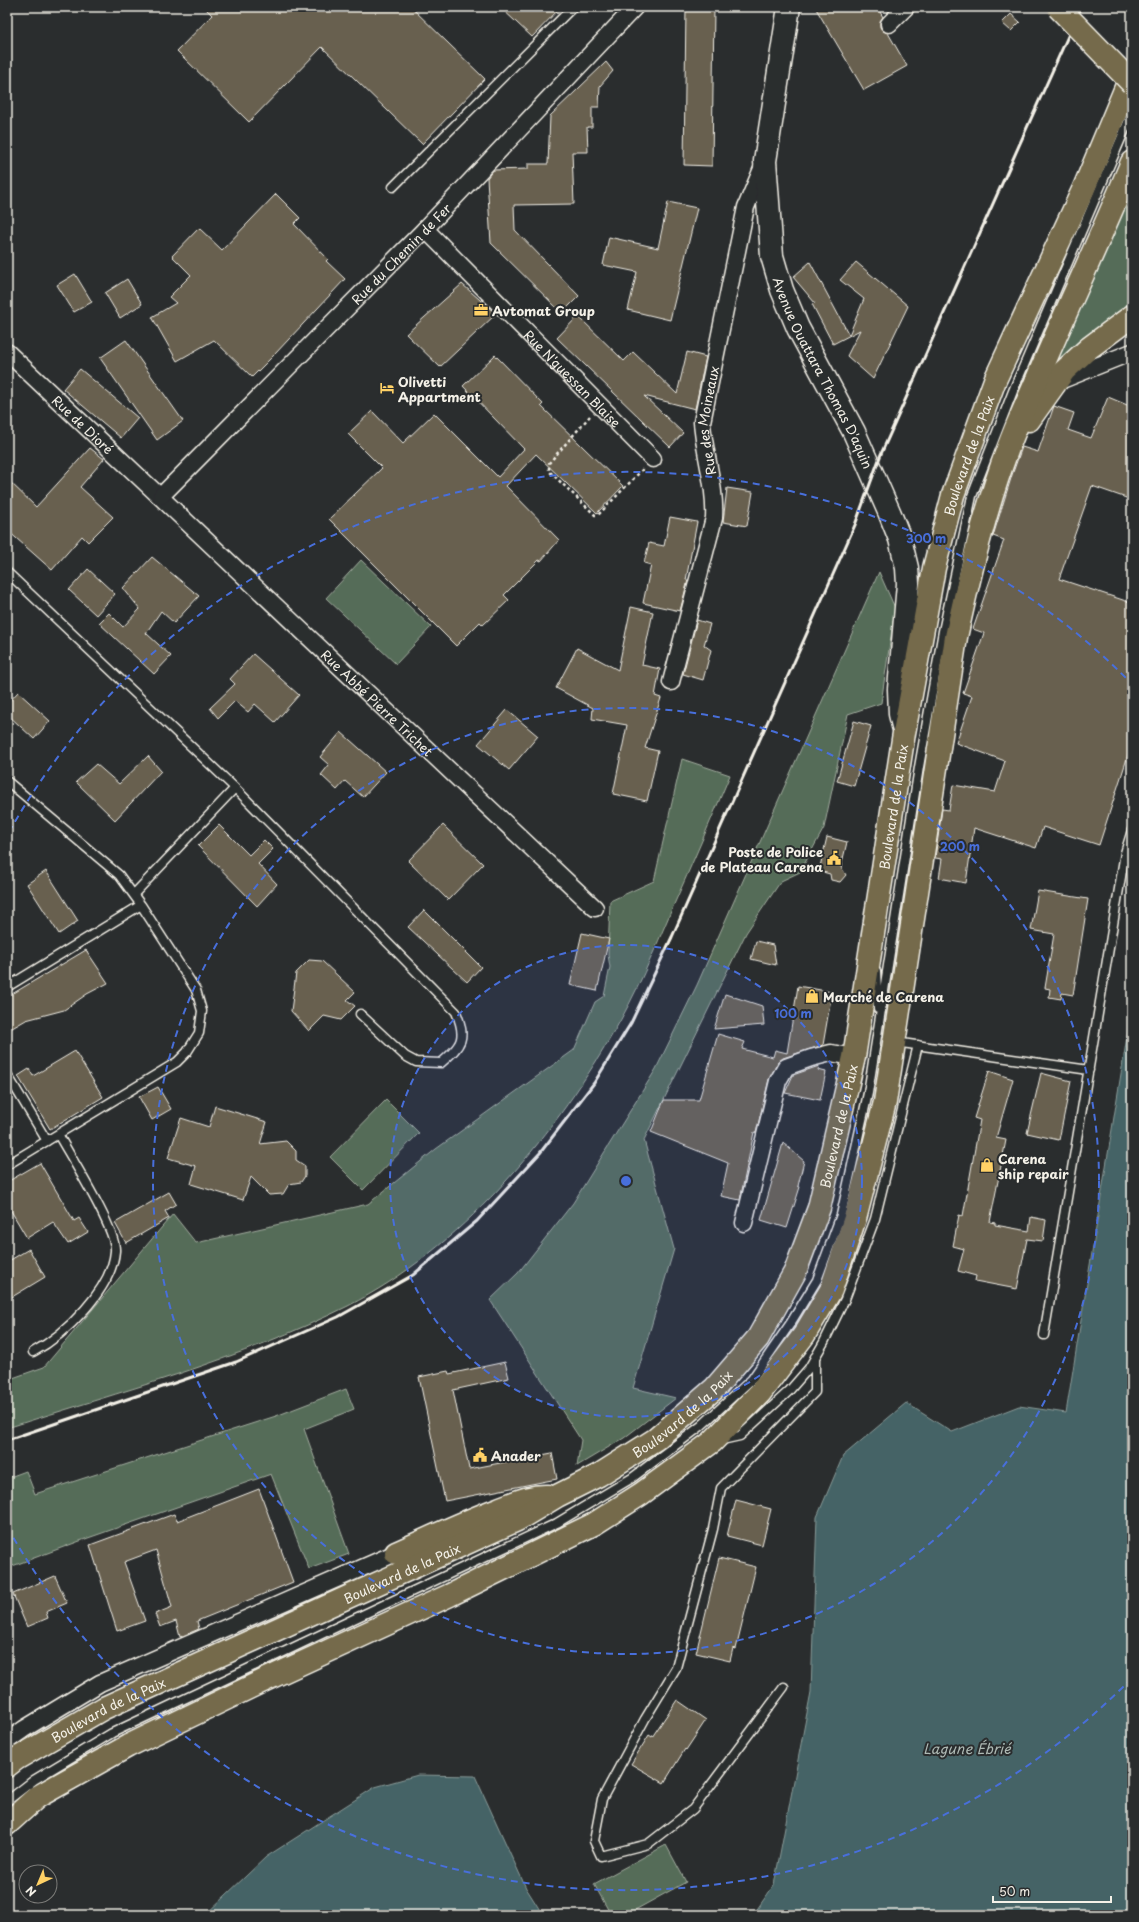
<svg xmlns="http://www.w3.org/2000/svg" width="1139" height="1922" font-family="'Playpen Sans',sans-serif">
<rect width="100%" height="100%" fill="#2a2d2e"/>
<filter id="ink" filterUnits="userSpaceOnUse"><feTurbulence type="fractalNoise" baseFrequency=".025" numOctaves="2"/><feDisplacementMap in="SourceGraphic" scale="8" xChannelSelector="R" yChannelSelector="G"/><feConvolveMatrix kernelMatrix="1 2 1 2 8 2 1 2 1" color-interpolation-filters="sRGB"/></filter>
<g filter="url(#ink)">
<path fill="#546c59" stroke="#a4aea0" d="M1132,188V305L1056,362Z
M361,560L431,627L396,664L326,598Z
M879,572L895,608L881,703L848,714L824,828L800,872L781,881L746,933L644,1140L674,1249L633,1388L676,1398L624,1438L577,1466L581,1440L490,1300L518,1273L573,1203L656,1069L697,985Z
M682,759L730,775C711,820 692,864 672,909C654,951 636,995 612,1035C550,1141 460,1249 348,1306C240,1360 122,1391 7,1428V1380L44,1367L173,1214L196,1243L368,1204L436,1149L574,1050L595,1002L604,996L610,967L608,955L610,901L654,881Z
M386,1100L419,1133L363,1190L330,1157Z
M346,1389L354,1409L304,1429L349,1554L309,1569L271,1474L88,1538L7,1568V1478L26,1471L35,1494L276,1416Z
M666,1845L686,1882L626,1915H611L594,1884Z"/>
<path fill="#456466" stroke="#8b9c9a" d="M1132,1006V1915H753L774,1885L811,1692L817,1517L843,1456L906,1403L952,1432L1019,1406L1066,1413Z
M418,1775L475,1776L526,1888L543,1915H205L266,1857L375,1787Z"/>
<path fill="#686050" stroke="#f4f1e8" d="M204,7H411L485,79L422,144L322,47L249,122L177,51L212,15Z
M500,7H561L532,37Z
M686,7H714L712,166L684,165Z
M815,7H877L883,17L880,21V27L883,31L888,33L907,66L864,90Z
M1011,14L1020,22L1011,31L1002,23Z
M606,62L613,71L600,86L599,107H592V127H587L588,152H572L574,204L514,205L515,230L579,296L562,313L491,243L487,178L493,170L528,169V164H548L550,116Z
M276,194L300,218L294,224L328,259L326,261L345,279L275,354L252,377L214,340L177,361L152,317L176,303L169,297L191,275L172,256L199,228L222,250Z
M668,202L697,208L670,320L628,310L637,272L603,265L609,237L658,248Z
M810,262L849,335L864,299L840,280L856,262L908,306L873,379L847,356L860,330L833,344L812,304L815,303L793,277Z
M75,274L92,302L74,312L57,285Z
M127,279L142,304L120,318L105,293Z
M462,284L496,314L440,367L406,334Z
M578,316L624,361L633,352L677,394L687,352L706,357L695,409L644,396L683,433L670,447L557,338Z
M126,340L183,421L157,440L100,358Z
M495,355L543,404L541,406L623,486L597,513L536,454L506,486L559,540L541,561L539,560L504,595L509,600L483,625L480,622L456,646L329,519L382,468L348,434L372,411L403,443L434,413L498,477L524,449L463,386Z
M80,369L138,418L121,438L63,389Z
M1108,397L1132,407V500L1092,486L1059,579L1132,603V743L1099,845L1043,827L1036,848L974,828L966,883L939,878L942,859L935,858L942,809L949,810L953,785L995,792L1005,761L956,743L972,696L963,693L984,633L973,629L1004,540L993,536L1012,475L1022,447L1038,452L1054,406L1074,413L1068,430L1091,438Z
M90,448L104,459L80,487L113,517L88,542L82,536L52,570L7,530V479L36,507Z
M727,488L753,492L747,526L723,522Z
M670,517L697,522L686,580H688L680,611L643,603L651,565L644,563L649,543L664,546Z
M152,557L199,596L174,623L161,611L146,633L171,656L154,674L99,623L109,613L123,627L140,609L123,588Z
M88,569L115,594L96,615L69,590Z
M631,607L653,612L642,665L660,669L655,696L661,698L645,748L658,751L647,801L613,794L627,725L592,719L593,708L556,688L577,648L618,670Z
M697,620L710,624L704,645L711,650L703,680L683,674Z
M253,654L299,695L275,722L255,704L248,712L235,701L218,718L210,708L235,684L230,679Z
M18,692L50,721L34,739L7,714V704Z
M507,710L538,736L509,770L478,744Z
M854,721L871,726L854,786L837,781Z
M341,732L386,772L363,797L345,781L337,790L321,775L329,765L320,757Z
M148,756L161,771L115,820L76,782L96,764L119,784Z
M219,825L249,855L264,840L273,849L258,864L277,884L257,906L198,846Z
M443,825L483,864L448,900L408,861Z
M827,837L847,842L841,867L846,875L840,882L831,880L830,874L819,871Z
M46,871L78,921L59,934L27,884Z
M1038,891L1088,899L1073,995L1062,993L1061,999L1049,997L1050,989L1045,988L1054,934L1031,930Z
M424,910L481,967L467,982L408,927Z
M582,933L609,939L597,991L570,985Z
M756,941L773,945L776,965L751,959Z
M86,950L108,983L87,994L64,1010L26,1020L7,1031V997Z
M309,960L322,961L355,992L347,1000L355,1006L341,1020L324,1016L309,1031L291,1011L296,973Z
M798,986L832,992L823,1045L783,1058L778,1062L769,1079L756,1133L754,1132L740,1200L721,1196L728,1163L651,1132L664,1100H699L718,1034L745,1042L742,1049L773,1057L775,1050L787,1053Z
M725,994L762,1006L764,1025L714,1029Z
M75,1051L103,1097L50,1129L18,1076L29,1069L33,1076Z
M819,1066L818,1070L826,1072L820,1100L785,1093L793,1075Z
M989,1071L1013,1079L996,1138L1006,1140L990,1222L995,1223V1225L1029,1231L1031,1217L1046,1220L1043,1241L1027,1239L1017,1289L975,1281L976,1276L958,1271L964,1249L953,1246L959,1215L963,1216L980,1120L974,1118Z
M1041,1073L1071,1081L1059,1140L1027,1133Z
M158,1087L171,1109L152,1120L139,1097Z
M215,1106L267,1122L260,1144L286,1141L296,1151V1160L305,1166V1176L301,1182L289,1184L283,1194L269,1195L251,1177L243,1200L191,1184L196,1166L168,1158L181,1118L209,1127Z
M783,1143L804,1161L798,1186L800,1187L787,1228L761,1220Z
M40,1163L74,1221L79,1218L88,1232L68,1244L53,1222L27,1238L7,1204V1182Z
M169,1192L176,1204L165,1211L169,1218L126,1243L115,1223Z
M29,1249L45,1277L7,1300V1262Z
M505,1362L509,1378L453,1390L469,1469L552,1453L557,1479L445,1501L419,1377L448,1371L449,1374Z
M259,1489L293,1582L197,1621L199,1629L180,1637L176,1621L160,1627L155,1614L172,1607L156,1550L124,1562L145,1621L117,1631L90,1545L174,1514L177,1521Z
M736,1500L771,1509L762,1545L727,1536Z
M719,1558L756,1567L736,1649L733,1648L730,1661L696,1653Z
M55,1576L67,1603L46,1612L48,1618L27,1627L13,1594Z
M677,1700L706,1720L686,1750L685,1749L664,1783L631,1764L649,1735L652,1737Z"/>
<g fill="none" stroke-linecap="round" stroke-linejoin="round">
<defs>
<path id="service" d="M393,187L573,7
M7,572L235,788L456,1012C467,1038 462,1045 441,1063L416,1062L405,1056L360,1014
M7,781L119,875L141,905L196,990L202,1011L199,1033L187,1052L177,1062L7,1165
M134,894L235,788
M876,971L878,1009
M7,987L141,905
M895,1042L1089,1070
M7,1074L47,1141
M1044,1335L1125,853L1132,830
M33,1352C65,1335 112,1289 115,1251C117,1230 70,1156 58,1134
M722,1440L740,1436L789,1391L809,1368L824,1342L845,1299L875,1219L918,1045
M784,1687L693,1809L648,1844L601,1856L594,1841L602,1799L645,1719L676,1668L713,1529L721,1488L815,1392V1357
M7,1801L34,1780L112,1733L557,1523L632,1478L701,1426L752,1379L790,1324L817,1280L841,1215L868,1093L919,767L943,631L972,496L1013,391L1132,113"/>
<g id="minor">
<path d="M889,24L906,7"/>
<path id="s1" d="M425,229L653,459"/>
<path id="s2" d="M7,352L595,908"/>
<path d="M1057,382L1132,352"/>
<path id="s3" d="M161,496L425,229L635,7"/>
<path id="s4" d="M671,682L714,518C716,486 704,454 702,422L746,207L764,164"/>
<path d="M744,1223L778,1081L786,1067L811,1058L831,1053L854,1057"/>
<path d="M7,1741L24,1729L100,1683L396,1553"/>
</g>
<g id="secondary">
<path id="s5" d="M789,7L765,161L772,256L782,290L798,328L854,432L890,514L900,539L907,568L908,584L899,689L900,714L903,726"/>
</g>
<g id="primary">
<path d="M1029,420L1064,371L1089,348L1132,316"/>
<path d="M396,1553C430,1538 463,1522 498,1509C514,1503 530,1495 548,1496"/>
<path id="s6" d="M7,1766L16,1759L104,1708L517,1520L557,1496L599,1475L656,1439L715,1388L758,1338L795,1272L819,1208L854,1057L904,733L934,568L953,495L995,380L1084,188L1132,73"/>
<path d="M7,1824L37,1797L128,1746L265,1680L450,1595L594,1524L641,1494L712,1442L760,1393L804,1335L831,1290L856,1215L885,1102L956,637C970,573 985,510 1008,448C1016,426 1026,405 1035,384C1066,310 1101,237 1132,162"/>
</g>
</defs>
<use href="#service" stroke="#f4f1e8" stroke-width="11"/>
<use href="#minor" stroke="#f4f1e8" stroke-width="19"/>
<use href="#secondary" stroke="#f4f1e8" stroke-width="25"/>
<use href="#primary" stroke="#f4f1e8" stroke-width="25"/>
<path stroke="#f4f1e8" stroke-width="2.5" stroke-dasharray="3 3" stroke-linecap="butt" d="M590,416L549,463V471L595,515H598L643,469"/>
<use href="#service" stroke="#2a2d2e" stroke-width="8"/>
<use href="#minor" stroke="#2a2d2e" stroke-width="16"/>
<use href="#secondary" stroke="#2a2d2e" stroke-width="22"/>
<use href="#primary" stroke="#746b4b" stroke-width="22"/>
<path stroke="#f4f1e8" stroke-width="3" d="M7,1440L236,1362L338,1317L413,1275L477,1221L540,1153L594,1083L631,1023L672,937L855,525L881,454L1081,7"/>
<defs>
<path id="primary-bridge" d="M1058,7L1132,83"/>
</defs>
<use href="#primary-bridge" stroke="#f4f1e8" stroke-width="25" stroke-linecap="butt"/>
<use href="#primary-bridge" stroke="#746b4b" stroke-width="22"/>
</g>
</g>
<circle cx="626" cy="1181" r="236" fill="#486fdb" fill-opacity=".12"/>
<g fill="none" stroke="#486fdb" stroke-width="2" stroke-dasharray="7 5">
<circle cx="626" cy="1181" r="236"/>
<circle cx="626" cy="1181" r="473"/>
<path d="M1132 1678A709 709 0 0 1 9 1530M9 832A709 709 0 0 1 1132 684"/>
</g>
<defs>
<symbol id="office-bare" viewBox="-9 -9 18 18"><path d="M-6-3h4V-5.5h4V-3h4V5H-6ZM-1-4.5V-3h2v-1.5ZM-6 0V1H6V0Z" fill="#ffd166" stroke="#2a2d2e" stroke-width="2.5" paint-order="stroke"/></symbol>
<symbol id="hotel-bare" viewBox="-9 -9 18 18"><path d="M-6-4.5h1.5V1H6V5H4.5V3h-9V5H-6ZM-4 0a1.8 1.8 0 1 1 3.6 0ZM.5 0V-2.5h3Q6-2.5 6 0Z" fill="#ffd166" stroke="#2a2d2e" stroke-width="2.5" paint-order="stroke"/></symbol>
<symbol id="civic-bare" viewBox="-9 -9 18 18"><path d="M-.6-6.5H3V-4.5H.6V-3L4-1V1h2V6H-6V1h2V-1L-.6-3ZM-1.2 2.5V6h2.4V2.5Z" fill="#ffd166" stroke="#2a2d2e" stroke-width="2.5" paint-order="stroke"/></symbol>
<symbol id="shop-bare" viewBox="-9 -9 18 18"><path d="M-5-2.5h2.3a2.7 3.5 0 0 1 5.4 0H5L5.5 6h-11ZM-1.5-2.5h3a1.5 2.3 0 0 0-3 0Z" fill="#ffd166" stroke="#2a2d2e" stroke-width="2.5" paint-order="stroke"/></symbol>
</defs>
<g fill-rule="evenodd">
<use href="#office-bare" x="471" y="300" width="20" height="20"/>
<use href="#hotel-bare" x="377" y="378" width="20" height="20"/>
<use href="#civic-bare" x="824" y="848" width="20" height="20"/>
<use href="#shop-bare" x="802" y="986" width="20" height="20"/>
<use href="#shop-bare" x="977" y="1155" width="20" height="20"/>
<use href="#civic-bare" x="470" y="1445" width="20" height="20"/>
</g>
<g text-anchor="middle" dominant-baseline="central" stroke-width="4" stroke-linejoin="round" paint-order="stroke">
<g font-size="13" fill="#f4f1e8" stroke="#2a2d2e">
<text stroke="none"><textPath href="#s3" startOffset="341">Rue du Chemin de Fer</textPath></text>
<text stroke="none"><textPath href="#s5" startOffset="379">Avenue Ouattara Thomas D'aquin</textPath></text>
<text stroke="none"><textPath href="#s1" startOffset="210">Rue N'guessan Blaise</textPath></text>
<text stroke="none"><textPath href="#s4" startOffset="268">Rue des Moineaux</textPath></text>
<text stroke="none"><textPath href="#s2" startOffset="105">Rue de Dioré</textPath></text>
<text stroke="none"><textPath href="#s6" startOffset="1784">Boulevard de la Paix</textPath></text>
<text stroke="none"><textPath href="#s2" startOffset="510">Rue Abbé Pierre Trichet</textPath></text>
<text stroke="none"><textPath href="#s6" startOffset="1424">Boulevard de la Paix</textPath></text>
<text stroke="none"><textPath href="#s6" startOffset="1100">Boulevard de la Paix</textPath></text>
<text stroke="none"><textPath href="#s6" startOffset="764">Boulevard de la Paix</textPath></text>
<text stroke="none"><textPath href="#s6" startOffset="440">Boulevard de la Paix</textPath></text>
<text stroke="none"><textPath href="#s6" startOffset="116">Boulevard de la Paix</textPath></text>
</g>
<g font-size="13" font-weight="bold" fill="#f4f1e8" stroke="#2a2d2e" text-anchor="start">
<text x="492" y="310">Avtomat Group</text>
<text x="398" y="381">Olivetti<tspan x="398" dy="15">Appartment</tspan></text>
<text x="823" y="851" text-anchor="end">Poste de Police<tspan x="823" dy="15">de Plateau Carena</tspan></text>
<text x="823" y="996">Marché de Carena</text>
<text x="998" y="1158">Carena<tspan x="998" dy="15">ship repair</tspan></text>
<text x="491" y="1455">Anader</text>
</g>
<g font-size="14" font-style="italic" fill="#aeb9b4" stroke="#2a2d2e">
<text x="967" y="1748">Lagune Ébrié</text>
</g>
</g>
<circle cx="626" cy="1181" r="6" fill="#486fdb" stroke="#2a2d2e" stroke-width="2"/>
<g font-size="12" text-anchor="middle" font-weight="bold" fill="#486fdb" stroke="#2a2d2e" stroke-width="4" stroke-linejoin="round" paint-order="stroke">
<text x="926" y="543">300 m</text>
<text x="960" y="851">200 m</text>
<text x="793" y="1018">100 m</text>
</g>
<rect width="1139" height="1922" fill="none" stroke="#2a2d2e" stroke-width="24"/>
<rect x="12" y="12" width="1115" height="1898" fill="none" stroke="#f4f1e8" stroke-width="1.5" filter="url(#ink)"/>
<g transform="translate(38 1884) rotate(224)"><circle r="19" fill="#2a2d2e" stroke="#7b7b78"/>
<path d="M0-3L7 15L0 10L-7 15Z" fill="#ffd166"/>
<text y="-6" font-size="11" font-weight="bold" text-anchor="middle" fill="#f4f1e8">N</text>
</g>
<path d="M993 1896v6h118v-6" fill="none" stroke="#f4f1e8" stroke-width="2"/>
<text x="999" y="1896" font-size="12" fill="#f4f1e8" stroke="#2a2d2e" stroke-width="3" paint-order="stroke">50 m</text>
</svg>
